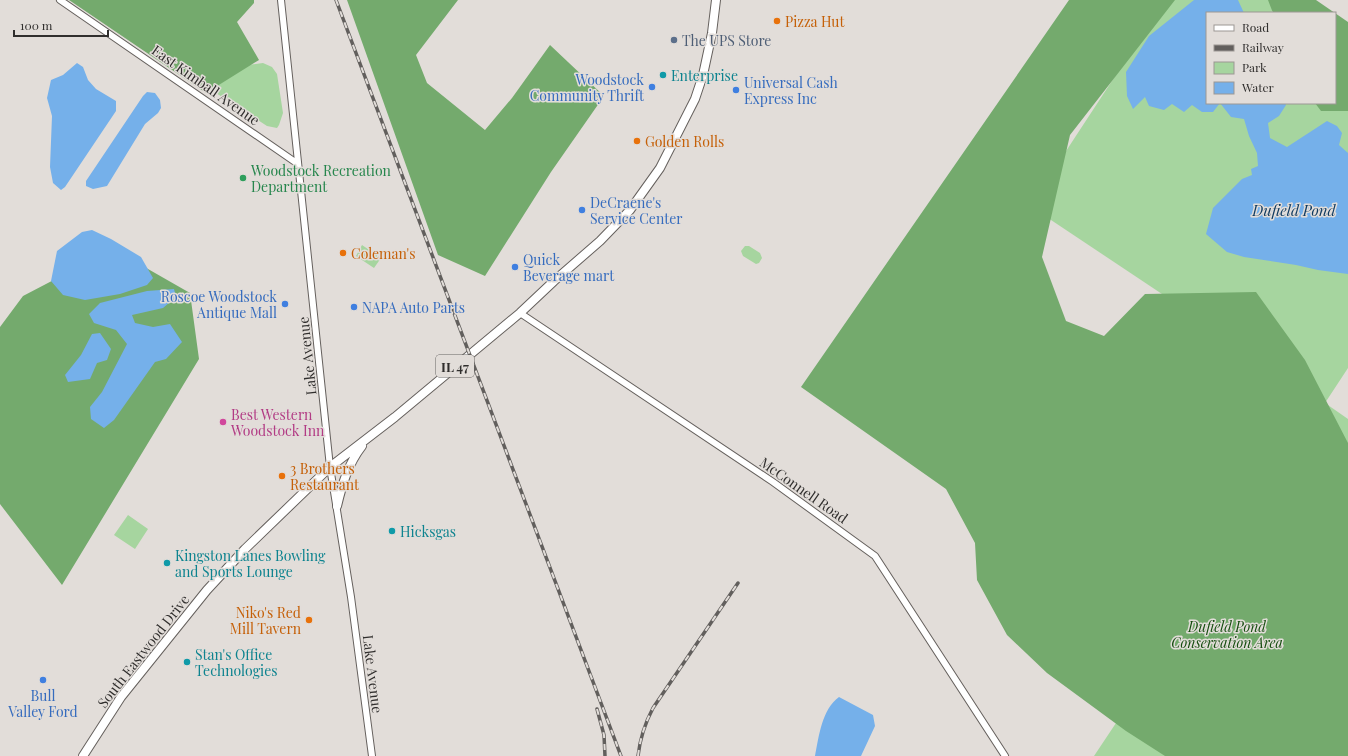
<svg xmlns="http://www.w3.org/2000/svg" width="1348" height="756" font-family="'Playfair Display',serif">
<rect width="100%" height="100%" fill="#e2ddd9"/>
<path fill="#a6d59f" d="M1165,0H1279L1271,13H1207V103H1335L1348,89V368L1325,403L1348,419V756H1094L1118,720L1258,358L1030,206Z
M263,63L272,67L277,74L283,113L279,125L277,128L267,126L199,82L247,65Z
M362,245L381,258L374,268L356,256Z
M745,246H749L760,253L762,258L759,263L756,264L743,256L741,251Z
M128,515L148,529L135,549L114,535Z"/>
<path fill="#74aa6d" d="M69,0H254V3L237,22L259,60L206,93Z
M347,0H458L416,55L427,83L485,130L512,98L550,45L604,96L551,172L485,276L438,255Z
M1069,0H1175L1070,135L1042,257L1066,321L1104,336L1145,294L1256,292L1305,360L1348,443V756H1165L1126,731L1047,673L1007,635L977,580L975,543L946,489L801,387Z
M1268,0H1316L1348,22V111H1321L1315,103H1335V13H1273Z
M113,249L190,293L199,359L62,585L0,504V327L23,296Z"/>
<path fill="#75b0ea" d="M1194,0H1238L1244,13H1207V103H1285L1286,105L1279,116L1268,123L1270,138L1287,147L1327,121L1337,126L1342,133L1339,145L1348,153V274L1318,270L1296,265L1244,257L1227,252L1206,234L1213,208L1242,179L1252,175L1251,169L1258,166L1257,153L1249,136L1244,119L1231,117L1220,103L1213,112H1202L1192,105L1184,112L1172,104L1164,110L1149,106L1145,97L1133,109L1127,96L1126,72L1149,36Z
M77,63L83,67L88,80L96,89L116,101V111L65,187L61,190L53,183L50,167L52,116L47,98L51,80L63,75Z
M147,92L155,93L160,100L161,108L158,113L145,124L107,186L93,189L86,186V181L143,96Z
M92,230L111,239L141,257L153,278L147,285L120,294L85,300L63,295L51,281L57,251L82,232Z
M174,289L176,297L163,308L132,315L135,323L153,327L170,324L182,342L166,359L155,362L114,420L104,428L91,419L90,407L102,392L127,344L116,330L94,323L89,314L100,303L147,291Z
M100,333L111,349L107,360L97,363L90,379L68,382L65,375L81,355L92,334Z
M839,697L873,715L875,726L861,756H815C819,736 822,709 839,697Z"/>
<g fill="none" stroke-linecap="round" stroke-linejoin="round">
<defs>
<path id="tertiary" d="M60,0L298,164
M281,0L330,467L351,597L372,756
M520,313L773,482L875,556L1005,756"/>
<path id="primary" d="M337,506C342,485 348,464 362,446
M83,756L121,697L207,590L245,549L330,467L395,417L520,313L554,281L600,241L630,210L660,168L695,99L703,75L712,33L716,0"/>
</defs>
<use href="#tertiary" stroke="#65605d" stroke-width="8"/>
<use href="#primary" stroke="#65605d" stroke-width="10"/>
<use href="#tertiary" stroke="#fff" stroke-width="6"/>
<use href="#primary" stroke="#fff" stroke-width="8"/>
<defs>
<path id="rail" d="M336,0L621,756
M597,709L604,735L605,756
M638,756C640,739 645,723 653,708L738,583"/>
</defs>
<use href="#rail" stroke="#625f5d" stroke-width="3.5"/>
<use href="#rail" stroke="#e2ddd9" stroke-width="2" stroke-dasharray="6" stroke-linecap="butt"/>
</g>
<g fill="#e8710a" stroke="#e2ddd9" stroke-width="1.5">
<circle cx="777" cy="21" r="4"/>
<circle cx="637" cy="141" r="4"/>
<circle cx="343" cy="253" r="4"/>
<circle cx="282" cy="476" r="4"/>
<circle cx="309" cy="620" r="4"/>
</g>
<circle fill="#5c6f8a" stroke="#e2ddd9" stroke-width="1.5" cx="674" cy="40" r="4"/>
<g fill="#0f9aa8" stroke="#e2ddd9" stroke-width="1.5">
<circle cx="663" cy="75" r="4"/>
<circle cx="392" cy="531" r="4"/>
<circle cx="167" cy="563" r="4"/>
<circle cx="187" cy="662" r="4"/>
</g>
<g fill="#3f7fe0" stroke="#e2ddd9" stroke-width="1.5">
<circle cx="652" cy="87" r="4"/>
<circle cx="736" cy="90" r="4"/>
<circle cx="582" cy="210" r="4"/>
<circle cx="515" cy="267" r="4"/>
<circle cx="285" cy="304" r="4"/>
<circle cx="354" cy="307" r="4"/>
<circle cx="43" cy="680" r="4"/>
</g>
<circle fill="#2e9e5b" stroke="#e2ddd9" stroke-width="1.5" cx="243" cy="178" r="4"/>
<circle fill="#d1479c" stroke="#e2ddd9" stroke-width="1.5" cx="223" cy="422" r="4"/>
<g text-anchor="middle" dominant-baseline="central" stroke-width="3" stroke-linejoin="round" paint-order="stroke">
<rect fill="#e2ddd9" stroke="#656261" stroke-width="1" x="436" y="355" width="38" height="22" rx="3"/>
<g font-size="13" font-weight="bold" fill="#302e2d">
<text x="455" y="366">IL 47</text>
</g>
<g font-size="14" fill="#c56008" stroke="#e2ddd9" text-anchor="start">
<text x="785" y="21">Pizza Hut</text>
<text x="645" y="141">Golden Rolls</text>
<text x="351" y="253">Coleman's</text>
<text x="290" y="468">3 Brothers<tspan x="290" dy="16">Restaurant</tspan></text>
<text x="301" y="612" text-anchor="end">Niko's Red<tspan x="301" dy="16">Mill Tavern</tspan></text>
</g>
<g font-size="14" fill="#4e5e75" stroke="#e2ddd9" text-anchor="start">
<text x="682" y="40">The UPS Store</text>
</g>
<g font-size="14" fill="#0d838f" stroke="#e2ddd9" text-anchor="start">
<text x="671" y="75">Enterprise</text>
<text x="400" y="531">Hicksgas</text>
<text x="175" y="555">Kingston Lanes Bowling<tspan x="175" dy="16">and Sports Lounge</tspan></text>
<text x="195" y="654">Stan's Office<tspan x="195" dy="16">Technologies</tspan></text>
</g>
<g font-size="14" fill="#366cbe" stroke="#e2ddd9" text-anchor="start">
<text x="644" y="79" text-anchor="end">Woodstock<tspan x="644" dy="16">Community Thrift</tspan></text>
<text x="744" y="82">Universal Cash<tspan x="744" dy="16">Express Inc</tspan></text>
<text x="590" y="202">DeCraene's<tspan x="590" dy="16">Service Center</tspan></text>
<text x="523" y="259">Quick<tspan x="523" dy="16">Beverage mart</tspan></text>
<text x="277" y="296" text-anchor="end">Roscoe Woodstock<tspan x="277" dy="16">Antique Mall</tspan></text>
<text x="362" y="307">NAPA Auto Parts</text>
<text x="43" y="695" text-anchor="middle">Bull<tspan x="43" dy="16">Valley Ford</tspan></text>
</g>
<g font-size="14" fill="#302e2d" stroke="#e2ddd9">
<text transform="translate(206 85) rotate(35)">East Kimball Avenue</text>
<text transform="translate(307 356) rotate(-96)">Lake Avenue</text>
<text transform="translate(804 490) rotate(35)">McConnell Road</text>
<text transform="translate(143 651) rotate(-52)">South Eastwood Drive</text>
<text transform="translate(373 674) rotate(83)">Lake Avenue</text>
</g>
<g font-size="14" fill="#27864d" stroke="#e2ddd9" text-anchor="start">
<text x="251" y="170">Woodstock Recreation<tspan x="251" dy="16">Department</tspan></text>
</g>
<g font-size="14" fill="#b23c85" stroke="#e2ddd9" text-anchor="start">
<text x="231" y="414">Best Western<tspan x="231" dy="16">Woodstock Inn</tspan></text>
</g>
<g font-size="14" font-style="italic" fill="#154d0f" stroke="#e2ddd9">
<text x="1227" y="626">Dufield Pond<tspan x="1227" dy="16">Conservation Area</tspan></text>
</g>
<g font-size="15" font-style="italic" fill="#103b61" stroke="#e2ddd9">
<text x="1294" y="210">Dufield Pond</text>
</g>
</g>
<rect x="1206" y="12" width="130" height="92" fill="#e2ddd9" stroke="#9b9794"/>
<rect x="1214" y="25" width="20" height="6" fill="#ffffff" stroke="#9b9794"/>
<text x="1242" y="32" font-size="12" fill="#302e2d">Road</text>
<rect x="1214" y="45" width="20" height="6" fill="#625f5d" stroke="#9b9794"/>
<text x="1242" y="52" font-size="12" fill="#302e2d">Railway</text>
<rect x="1214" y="62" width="20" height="12" fill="#a6d59f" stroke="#9b9794"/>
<text x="1242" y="72" font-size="12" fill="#302e2d">Park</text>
<rect x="1214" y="82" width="20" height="12" fill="#75b0ea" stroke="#9b9794"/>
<text x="1242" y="92" font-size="12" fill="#302e2d">Water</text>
<path d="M14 30v6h94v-6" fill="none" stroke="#302e2d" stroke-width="2"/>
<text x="20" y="30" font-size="12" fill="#302e2d" stroke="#e2ddd9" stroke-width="3" paint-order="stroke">100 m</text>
</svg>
